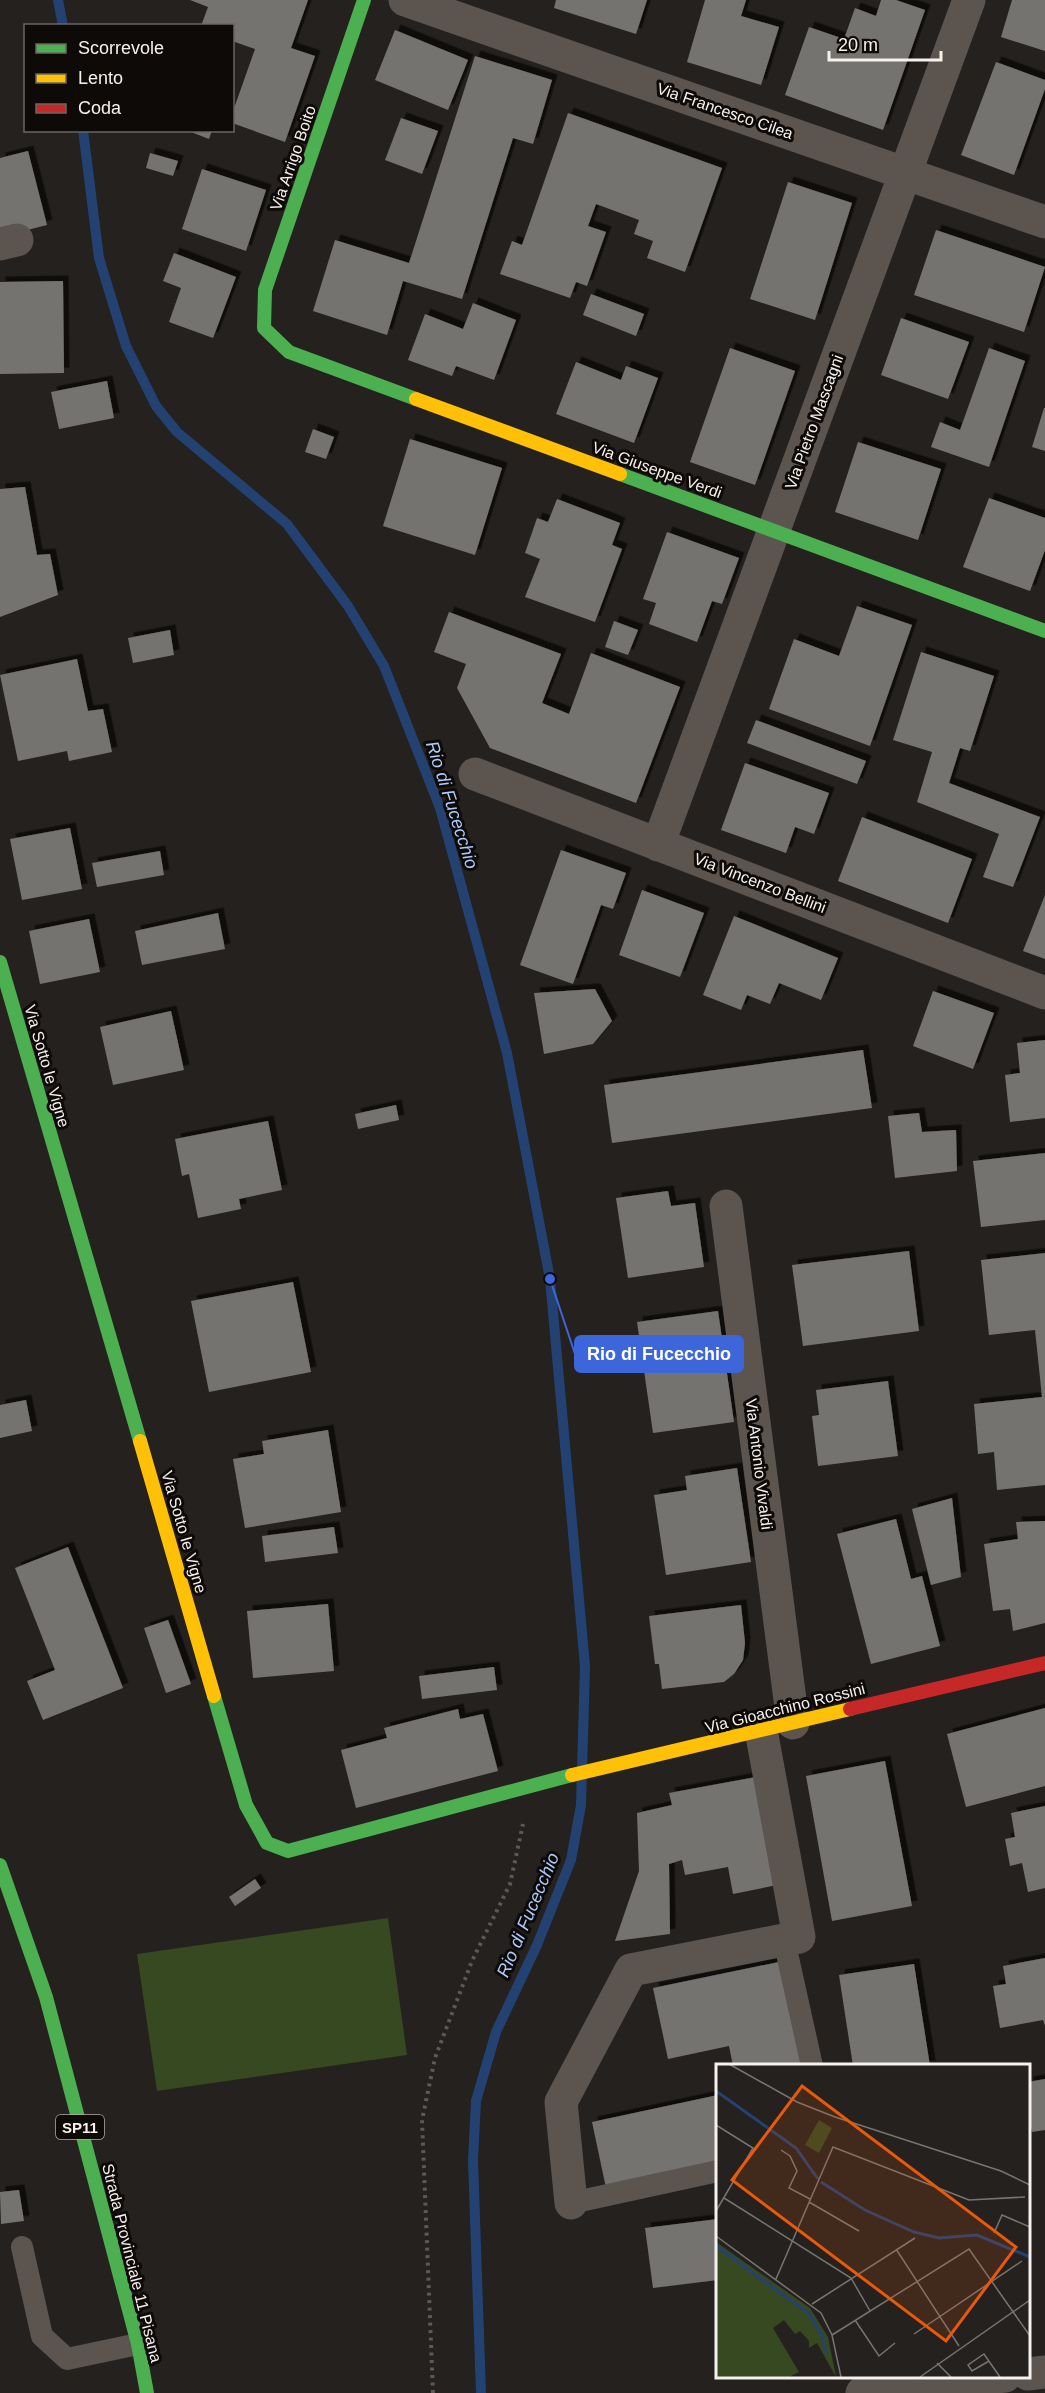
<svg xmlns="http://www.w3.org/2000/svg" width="1045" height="2393" font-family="Helvetica,sans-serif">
<defs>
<filter id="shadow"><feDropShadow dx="5.5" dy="-5.5" stdDeviation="0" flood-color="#0009"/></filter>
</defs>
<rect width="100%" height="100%" fill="#24211e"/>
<path fill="#364921" d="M388,1918L407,2055L157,2091L137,1954Z"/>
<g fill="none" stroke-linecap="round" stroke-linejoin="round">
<path stroke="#244271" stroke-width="10" d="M58,0L63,26
M83,130L99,258L126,346L156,406L177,432L287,524L348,606L384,666L440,808L507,1053L550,1279L585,1666L581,1805L571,1860L537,1945L496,2032L476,2101L473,2160L481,2393"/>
</g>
<path fill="#757370" filter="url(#shadow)" d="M190,0H308L291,48L315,56L285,142L232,123V114L255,49L232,41V26H201L208,7Z
M556,0H647L636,34L554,8Z
M705,0H746L741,16L779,27L761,85L687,62Z
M881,0H896L925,10L883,130L785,95L809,27L844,39L855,8L876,16Z
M1012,0H1045V51L1001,37Z
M395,30L468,60L448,110L375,80Z
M475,56L552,80L533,144L513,138L462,299L403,281L387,335L313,311L335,240L409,263Z
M996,62L1045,80V89L1014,175L961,155Z
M568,113L722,168L685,272L647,258L653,241L634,234L639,220L596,204L588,226L606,232L587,286L576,282L570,298L500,274L512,241L522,245Z
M401,118L438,131L422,174L385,160Z
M186,130H212L209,139Z
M28,151L47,225L0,237V158Z
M150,153L178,161L173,176L146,168Z
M202,169L266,190L246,251L182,229Z
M788,182L852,203L815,320L750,299Z
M936,230L1045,267L1024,332L914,295Z
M174,253L236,277L213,338L169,322L181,288L163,281Z
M63,281L64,373L0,374V282Z
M591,294L644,314L636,336L583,315Z
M473,303L516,320L494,380L456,366L452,376L408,360L425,314L463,329Z
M901,318L969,342L948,399L881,375Z
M730,348L795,371L755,485L690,462Z
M989,348L1025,361L989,467L931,447L940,422L960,430Z
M576,362L621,380L626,366L658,378L634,443L556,414Z
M107,381L114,418L59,429L51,392Z
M1044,408H1045V451L1032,447Z
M313,429L334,437L326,459L305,452Z
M410,439L502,468L475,555L383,526Z
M858,442L941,469L918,540L835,512Z
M25,487L37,555L50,554L58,595L0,617V489Z
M989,498L1045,518V550L1030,591L963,567Z
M557,499L620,523L612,545L622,549L595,622L525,597L540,559L525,553L537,518L548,522Z
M667,532L739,558L722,604L712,601L697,642L649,624L656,603L643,599Z
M857,606L912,625L870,746L769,709L794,639L839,656Z
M449,612L561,654L542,703L569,714L591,653L680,687L636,803L490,748L457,688L466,664L434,652Z
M614,621L638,630L628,655L605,647Z
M170,630L174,655L133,663L128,638Z
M921,652L994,676L970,751L960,748L949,783L1040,817L1013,887L983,877L999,834L917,802L932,752L893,740Z
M77,659L88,711L103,709L112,752L69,761L67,751L18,761L0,675Z
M756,720L866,761L857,784L747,743Z
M745,763L829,793L814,834L795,827L786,853L721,830Z
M862,817L972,859L948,923L838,881Z
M70,828L82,889L22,900L10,839Z
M561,850L626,873L613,909L601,905L573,984L520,965Z
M160,851L164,875L97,887L92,863Z
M642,890L704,913L680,977L619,955Z
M1045,895V959L1023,951Z
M218,913L225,949L142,965L135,931Z
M734,916L838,958L821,1000L779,983L770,1004L747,995L741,1010L703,995Z
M89,919L100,972L40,984L29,931Z
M595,989L612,1021L593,1044L544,1054L534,993Z
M933,991L994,1013L973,1069L913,1046Z
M171,1011L184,1070L113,1085L100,1027Z
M1045,1040V1118L1010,1122L1005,1075L1020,1073L1017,1043Z
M863,1050L872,1108L612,1143L604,1085Z
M396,1105L399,1120L358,1129L355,1114Z
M919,1113L922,1132L956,1130L957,1171L895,1178L888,1116Z
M268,1121L282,1190L239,1199L241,1209L198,1218L189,1174L182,1176L175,1139Z
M1045,1153V1220L981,1227L973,1161Z
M668,1191L671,1206L695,1203L704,1267L628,1278L616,1198Z
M909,1251L919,1331L803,1346L792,1265Z
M1045,1253V1485L997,1490L994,1452L978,1454L974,1404L1042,1397L1035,1330L989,1335L981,1260Z
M293,1282L311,1372L209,1392L191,1301Z
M718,1311L734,1422L653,1433L637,1322Z
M888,1381L898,1456L818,1466L812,1416L819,1415L816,1390Z
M26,1400L32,1431L0,1438V1405Z
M328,1430L341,1512L245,1528L233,1459L264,1454L262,1441Z
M737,1468L751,1562L666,1575L654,1495L687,1490L685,1476Z
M952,1498L961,1577L931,1585L912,1509Z
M896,1519L911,1579L922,1576L940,1646L871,1664L837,1534Z
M1045,1521V1623L1013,1631L1010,1609L993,1611L984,1544L1018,1539L1016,1522Z
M334,1527L338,1553L265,1562L262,1536Z
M68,1547L123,1688L43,1720L27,1681L55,1670L15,1568Z
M328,1604L334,1671L253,1678L247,1611Z
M741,1605L745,1643L743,1660L734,1674L724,1682L662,1689L659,1664H655L649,1616Z
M168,1620L191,1684L166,1693L144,1628Z
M494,1667L497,1690L422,1699L419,1676Z
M1045,1708V1786L966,1807L947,1734Z
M458,1709L460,1719L483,1714L498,1771L356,1808L341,1750L387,1738L384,1728Z
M885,1761L912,1906L832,1921L806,1776Z
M756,1777L777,1885L733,1894L728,1867L685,1875L682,1860L669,1864L670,1934L615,1941L639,1871L637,1813L672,1805L669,1793Z
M1045,1806V1888L1028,1892L1022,1863L1010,1866L1005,1839L1015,1837L1011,1813Z
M255,1879L261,1888L235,1906L229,1897Z
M1045,1958V2026L1043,2020L1000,2028L993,1986L1006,1984L1003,1966Z
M784,1961L806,2066H733L729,2046L668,2059L653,1988Z
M914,1964L930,2066H853L839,1975Z
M1045,2079V2130L1032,2132L1028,2113V2082Z
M718,2095V2164L606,2188L592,2122Z
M19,2190L24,2221L1,2224L0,2192Z
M718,2219V2280L653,2288L645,2228Z"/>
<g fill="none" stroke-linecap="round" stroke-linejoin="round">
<path stroke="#5f5955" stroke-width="4" stroke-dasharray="3 4.5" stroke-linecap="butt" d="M433,2393L422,2120L435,2058L472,1961L510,1884L523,1824"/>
<path stroke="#5c544e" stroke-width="22" d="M784,1940L812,2066
M571,2203L718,2171
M22,2247L42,2336L67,2359L138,2344"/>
<path stroke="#5c544e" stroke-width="33" d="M405,0L1045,222
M0,244L17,240
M475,774L1045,993
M658,845L969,0
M726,1206L793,1723
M571,2203L561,2102L631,1970L799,1937L761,1730
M1028,2374L1045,2372
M862,2393L1005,2376"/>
<path stroke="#4caf50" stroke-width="14" d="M364,0L265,290L264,328L289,352L416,399
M620,474L1045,631
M0,962L140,1441
M214,1696L246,1805L267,1843L288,1851L572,1775
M0,1865L46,1997L138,2344L147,2393"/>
<path stroke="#ffc107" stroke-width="14" d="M416,399L620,474
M140,1441L214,1696
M572,1775L850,1709"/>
<path stroke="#c62828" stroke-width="14" d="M850,1709L1045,1663"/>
</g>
<g text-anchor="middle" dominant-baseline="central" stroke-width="6" stroke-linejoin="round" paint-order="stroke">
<rect fill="#0e0a08" stroke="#b1aca8" stroke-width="1.5" x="56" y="2115" width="48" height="24" rx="4.5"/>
<g font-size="15" font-weight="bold" fill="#f7f1ed">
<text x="80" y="2127">SP11</text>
</g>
<g font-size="16" fill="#f7f1ed" stroke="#0e0a08">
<text transform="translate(725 111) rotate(19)">Via Francesco Cilea</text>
<text transform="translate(293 158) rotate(-71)">Via Arrigo Boito</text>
<text transform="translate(814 422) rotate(-70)">Via Pietro Mascagni</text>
<text transform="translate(657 470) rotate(20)">Via Giuseppe Verdi</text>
<text transform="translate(760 883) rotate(21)">Via Vincenzo Bellini</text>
<text transform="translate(47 1066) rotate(74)">Via Sotto le Vigne</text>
<text transform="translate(759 1464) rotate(83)">Via Antonio Vivaldi</text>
<text transform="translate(184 1532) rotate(74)">Via Sotto le Vigne</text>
<text transform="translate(785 1708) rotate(-14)">Via Gioacchino Rossini</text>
<text transform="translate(132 2263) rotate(76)">Strada Provinciale 11 Pisana</text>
</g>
<g font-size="18" font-style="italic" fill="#accbfc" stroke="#0e0a08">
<text transform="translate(452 805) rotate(72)">Rio di Fucecchio</text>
<text transform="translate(528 1915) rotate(-67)">Rio di Fucecchio</text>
</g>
</g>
<g transform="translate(716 2064)">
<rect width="314" height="314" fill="#24211e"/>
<path d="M103,56L116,64L103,89L89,81ZM0,178L94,244L112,273L120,313L101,279L93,284V277L84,267L79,270L68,256L57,264L83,308L73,313H1Z" fill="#364921"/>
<path fill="none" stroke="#244271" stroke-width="3" d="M0,27L80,84L102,115M105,118L149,146L198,168L223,174L261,171L314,193M0,182L92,249L106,271L110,289"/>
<path fill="none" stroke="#787471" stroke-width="1.5" d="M13,0L81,38L119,53L285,107L314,121M0,61L37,84L0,147M65,86L74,92L81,107L73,124L94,135M8,134L135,214L154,247M93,138L143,167M278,169L286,151L314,163M0,172L105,249L116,271L125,313M180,185L243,282M60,215L117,83L253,136L309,133M96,240L199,174M139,256L163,292L179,279M198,270L306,197M116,271L253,185L314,272M273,297L256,307L252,301L268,290L284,313M221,299L235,313M204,313L314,236"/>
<path fill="#e8590c" fill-opacity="0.15" stroke="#e8590c" stroke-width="3" d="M86,22L300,183L230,277L16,116Z"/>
<rect width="314" height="314" fill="none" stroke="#f7f1ed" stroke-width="3"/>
</g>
<path fill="none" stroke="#3e66db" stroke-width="2" d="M550 1279L575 1354"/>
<circle fill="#3e66db" stroke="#0e0a08" stroke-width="2" cx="550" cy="1279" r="6"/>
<rect fill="#3e66db" stroke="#3e66db" stroke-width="2" x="575" y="1336" width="168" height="36" rx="6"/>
<g font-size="18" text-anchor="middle" font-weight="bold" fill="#fff">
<text x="659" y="1360">Rio di Fucecchio</text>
</g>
<rect x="24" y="24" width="210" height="108" fill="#0e0a08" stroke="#6b6664" stroke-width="1.5"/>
<rect x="36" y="44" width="30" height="9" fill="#4caf50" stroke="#6b6664" stroke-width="1.5"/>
<text x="78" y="54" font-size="18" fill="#f7f1ed">Scorrevole</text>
<rect x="36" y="74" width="30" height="9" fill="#ffc107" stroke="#6b6664" stroke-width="1.5"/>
<text x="78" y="84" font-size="18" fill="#f7f1ed">Lento</text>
<rect x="36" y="104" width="30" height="9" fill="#c62828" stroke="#6b6664" stroke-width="1.5"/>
<text x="78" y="114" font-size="18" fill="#f7f1ed">Coda</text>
<path d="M829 51v9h112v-9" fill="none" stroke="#f7f1ed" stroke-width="3"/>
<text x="838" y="51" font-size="18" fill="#f7f1ed" stroke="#0e0a08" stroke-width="4.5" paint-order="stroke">20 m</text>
</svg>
